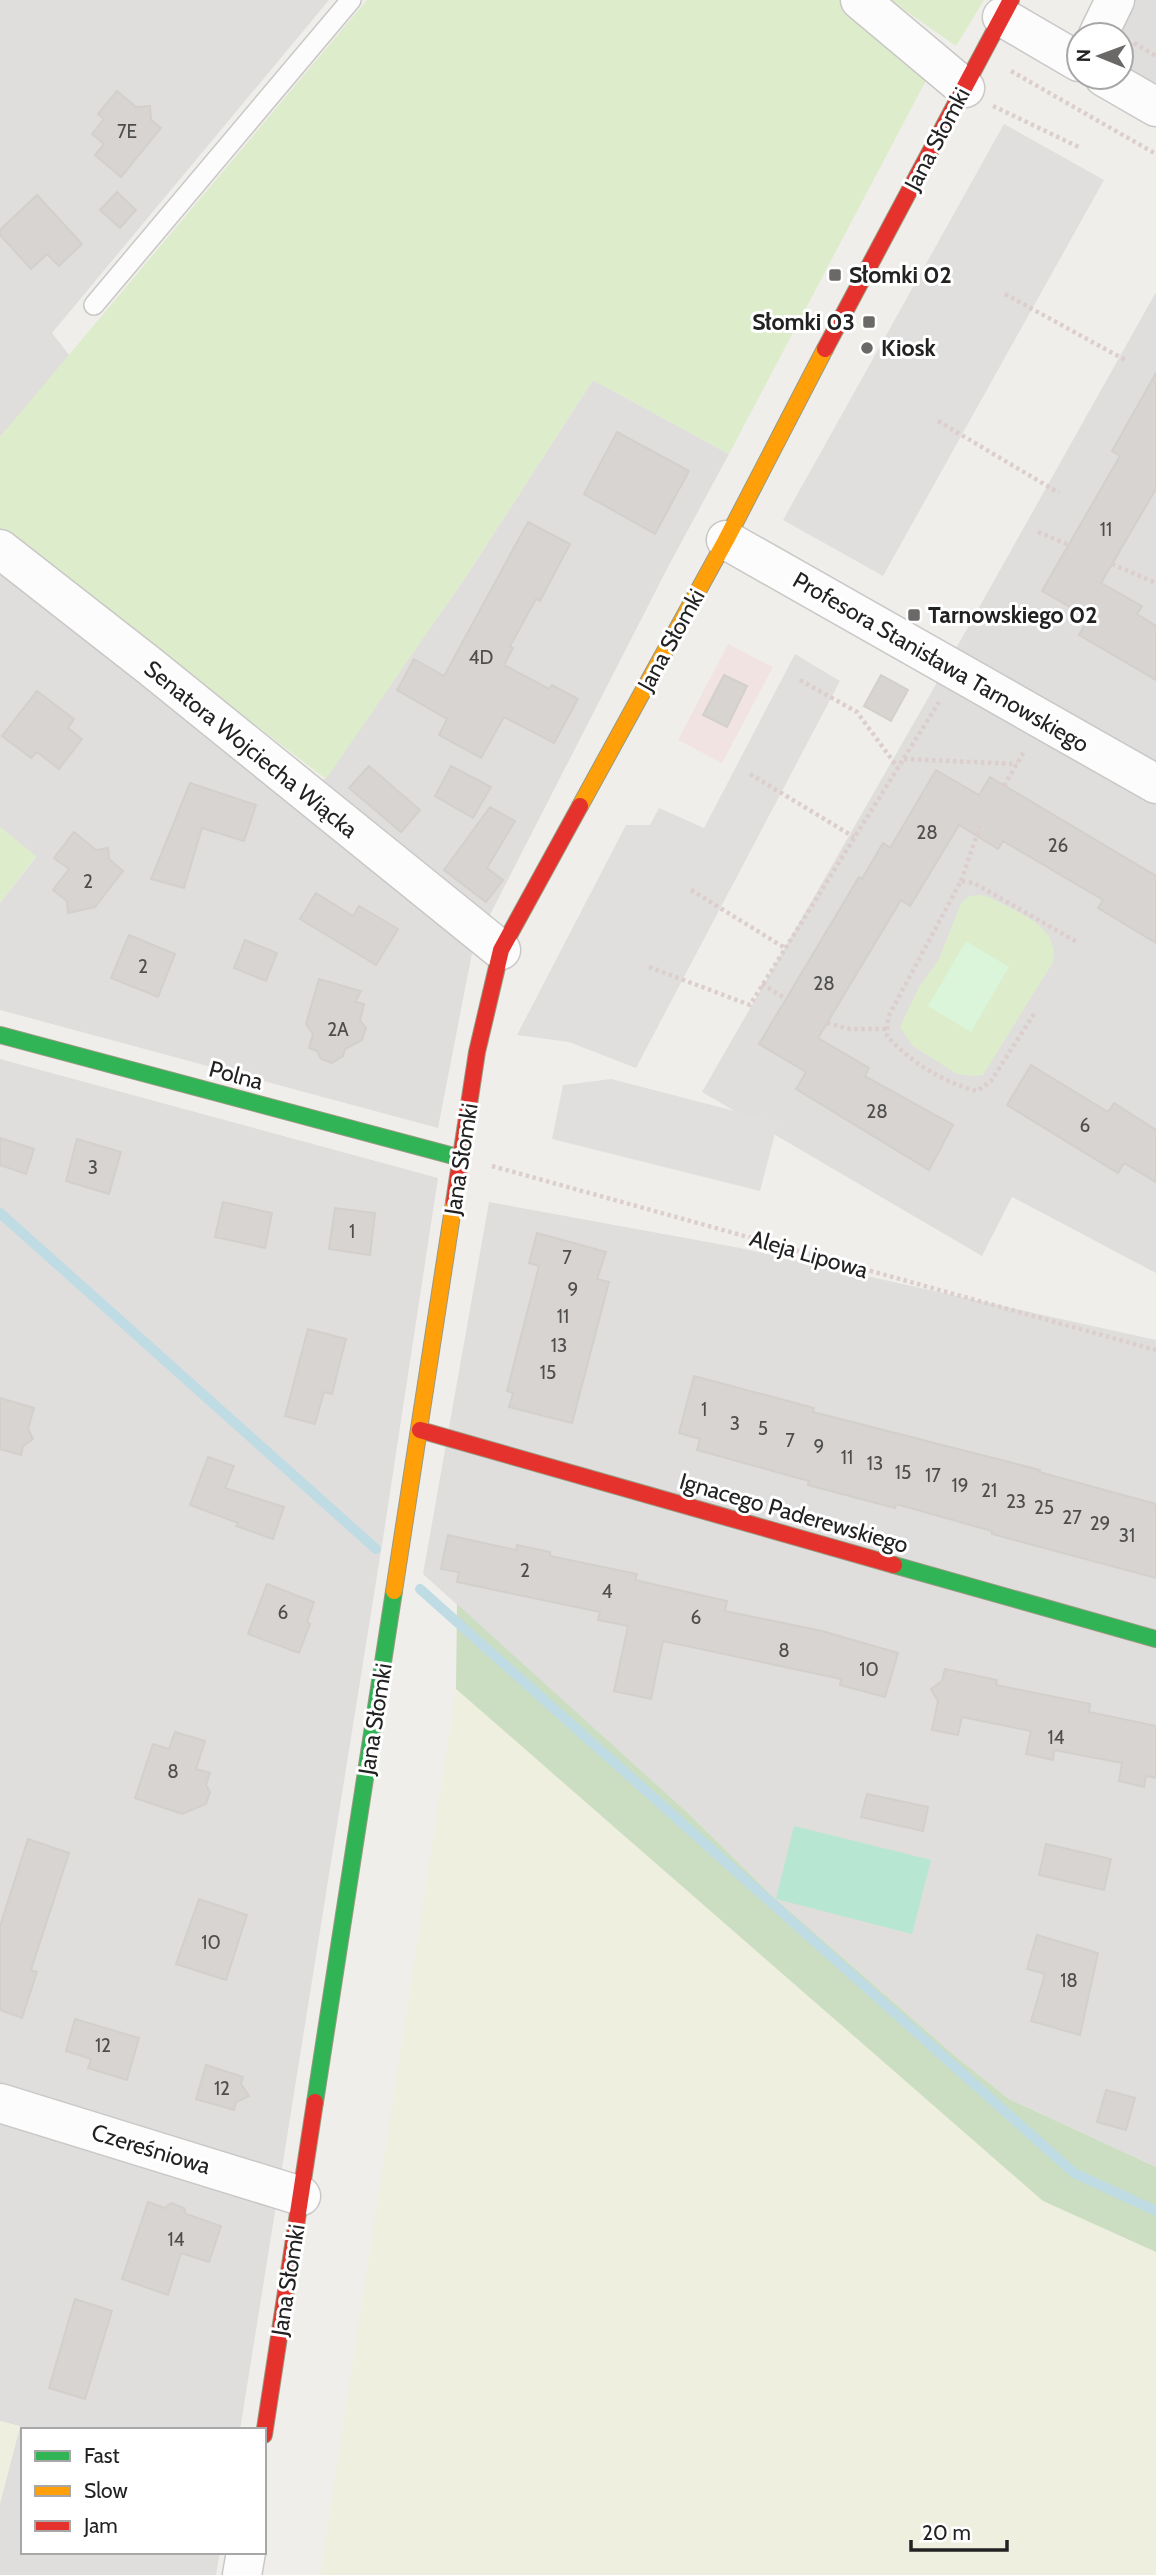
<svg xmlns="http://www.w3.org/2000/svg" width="1156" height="2575" font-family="Cabin,sans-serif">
<rect width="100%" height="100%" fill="#f0eeeb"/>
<path fill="#dfdedc" d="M0,0H329L52,333L70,356L0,437Z
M1130,0H1156V87L1121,68V35H1111Z
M1156,292V1273L1012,1197L982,1256L702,1092L931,693Z
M593,380L729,454L669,565L473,948L438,1128L0,1010V903L36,857L0,827V565L304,808L465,578Z
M0,1059L438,1178L384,1532L240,2430H23V2552H220L216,2575H0V2503L20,2427L0,2421Z
M489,1202L740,1248L1156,1340V2167L1009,2099L955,2056L770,1894L689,1814L423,1574Z"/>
<path fill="#f1e3e1" d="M728,644L773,667L722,763L678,740Z"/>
<path fill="#efefdf" d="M456,1689L1043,2201L1156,2252V2575H320Z
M0,2421L20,2426L0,2503Z"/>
<path fill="#ddeccb" d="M367,0H841L931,71L729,454L593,380L465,578L326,779L0,531V437Z
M890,0H984L956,46Z
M0,827L36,856L0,903Z
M980,895L989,897C1016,912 1060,925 1053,962L983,1075L973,1076L957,1074L913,1046L900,1027L919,987L939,959L961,903L969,896Z"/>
<path fill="#cbdec1" d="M457,1604L689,1814L770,1894L955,2056L1009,2099L1156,2167V2252L1043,2201L456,1689Z"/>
<path fill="#daf5da" d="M966,941L1009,967L971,1032L928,1006Z"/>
<path fill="#b7e6d2" d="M794,1826L931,1860L912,1934L776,1899Z"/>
<path fill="#e0dfde" d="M1004,124L1104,180L883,576L783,520Z
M795,654L840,681L636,1068L569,1042L517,1035L626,825H650L659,808L704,828Z
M611,1079L778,1122L760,1191L552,1139L563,1085Z"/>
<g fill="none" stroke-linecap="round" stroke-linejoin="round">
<path stroke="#bfdbe3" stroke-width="10" d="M0,1213L376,1549
M420,1589L1074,2173L1156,2211"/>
</g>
<path fill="#d7d4d2" stroke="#d3d0cc" stroke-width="2" d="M117,91L136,107L150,106L151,120L161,128L121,177L95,155L104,144L92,134L104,119L98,114Z
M117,192L136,210L120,228L100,210Z
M37,195L82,244L59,266L47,254L31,269L0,235V230Z
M1156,373V489L1101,583L1142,606L1137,614L1156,626V680L1079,635L1089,618L1042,591L1120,456L1112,451Z
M617,432L689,471L655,534L584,494Z
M528,522L570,544L540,601L536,599L510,646L513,648L504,665L549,689L552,685L578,699L554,743L504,717L481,758L439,735L447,719L397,690L414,659L444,676Z
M724,675L747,686L727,727L703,715Z
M881,675L908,690L891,721L864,706Z
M37,691L74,719L68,728L82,739L59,769L37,752L31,758L2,736Z
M369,766L420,810L401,832L349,788Z
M451,766L491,787L473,818L435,796Z
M936,770L979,795L990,777L1156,876V943L1098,908L1103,900L1003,841L998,849L959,825L910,906L901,900L818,1038L869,1068L865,1076L953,1125L929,1170L796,1089L806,1072L759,1044L859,877L862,879L883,843L890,848Z
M190,783L256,805L244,841L202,828L184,888L151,879Z
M490,807L515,821L487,868L503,880L486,902L444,870Z
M74,832L96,850L108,848L109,859L123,871L95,907L68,913L67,901L53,890L69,869L54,858Z
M316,893L353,916L359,906L398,929L376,965L300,919Z
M129,935L175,954L158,997L111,978Z
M245,940L277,953L266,981L234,968Z
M319,979L361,991L355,1002L364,1004L360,1020L366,1028L362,1040L345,1049L343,1056L332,1063L321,1059L317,1051L309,1048L313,1034L306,1024Z
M1031,1065L1108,1112L1114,1103L1156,1130V1182L1124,1163L1118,1173L1007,1105Z
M0,1138L34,1149L26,1174L0,1165Z
M77,1139L121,1152L109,1194L66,1181Z
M223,1202L272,1213L265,1248L215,1237Z
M335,1208L375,1213L370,1255L329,1249Z
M537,1233L606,1252L597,1279L609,1282L572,1423L509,1407L513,1393L507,1391L539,1266L529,1263Z
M308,1329L346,1339L332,1394L324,1392L315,1424L285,1416Z
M694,1376L814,1408L813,1412L1040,1470L1039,1472L1156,1504V1578L992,1534V1531L896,1504L895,1508L823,1489L808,1485L809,1481L697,1450L700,1439L679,1433Z
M0,1398L34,1408L28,1429L33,1439L23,1446L21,1455L0,1449Z
M208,1457L234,1466L225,1488L284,1507L273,1539L236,1526L238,1523L190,1505Z
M448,1535L516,1550L517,1545L550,1552V1556L637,1574L635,1580L727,1601L725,1611L822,1631L898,1653L885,1697L840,1685L841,1679L663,1641L651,1699L614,1691L628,1626L598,1620L600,1612L457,1582L459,1572L441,1569Z
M267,1584L314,1602L307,1622L310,1624L299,1653L248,1634Z
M945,1669L997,1680L996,1685L1090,1704L1089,1712L1156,1726V1778L1146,1776L1144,1787L1119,1781L1122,1763L1054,1750L1053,1760L1026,1754L1031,1731L962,1717L958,1735L932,1730L938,1701L931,1689L942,1681Z
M175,1732L205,1741L196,1769L210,1773L206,1785L210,1792L206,1804L182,1814L135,1798L153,1744L169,1749Z
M867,1794L928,1807L923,1831L861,1817Z
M28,1839L69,1853L31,1970L37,1972L22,2018L0,2010V1926Z
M1046,1844L1111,1859L1104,1890L1039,1875Z
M199,1899L247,1915L226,1980L176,1964Z
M1037,1935L1098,1953L1080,2035L1031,2021L1045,1974L1027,1969Z
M75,2019L139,2038L127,2080L88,2068L91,2059L66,2051Z
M206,2065L243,2077L241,2084L249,2096L236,2102L234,2110L196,2099Z
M1106,2090L1135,2098L1126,2130L1097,2122Z
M148,2202L165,2208L171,2203L184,2208L186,2214L221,2226L209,2262L181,2253L168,2295L122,2279Z
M75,2299L112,2311L85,2399L49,2388Z"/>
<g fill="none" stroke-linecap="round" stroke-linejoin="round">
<defs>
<path id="lane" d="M94,305L351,0"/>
<path id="street" d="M860,0L965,88
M1002,17L1079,62
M1098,35L1115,0
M1104,77L1156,107
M726,540L1156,784
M0,549L151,667L501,950
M0,2103L301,2196
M242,2575L246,2552"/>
<path id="fast" d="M0,1035L461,1158
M894,1565L1156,1639
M315,2102L394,1591"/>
<path id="slow" d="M580,806L726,540L825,349
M394,1591L454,1202"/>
<path id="jam" d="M825,349L1011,0
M454,1202L477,1052L501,950L580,806
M420,1430L894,1565
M264,2435L315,2102"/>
</defs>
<use href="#lane" stroke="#c9c8c7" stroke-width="22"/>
<use href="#street" stroke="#c9c8c7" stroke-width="41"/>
<use href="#fast" stroke="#999a82" stroke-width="18"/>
<use href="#slow" stroke="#999a82" stroke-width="18"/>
<use href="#jam" stroke="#999a82" stroke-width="18"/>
<path stroke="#dccecd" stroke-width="4.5" stroke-dasharray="3.5 3.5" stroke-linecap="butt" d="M1134,43L1156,56
M1011,71L1156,154
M993,106L1081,148
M1005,294L1127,361
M938,421L1059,493
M1038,532L1069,545
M1112,564L1156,583
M800,680L857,712L898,768
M904,759L1017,764
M750,774L854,837
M1004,786L1025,750
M961,881L980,826
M691,890L785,948
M649,967L750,1005L939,702
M762,984L786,999
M1034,1014L991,1081L977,1091C944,1083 909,1061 887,1036L888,1017L961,881L974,883L1077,942
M827,1023L850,1029H887
M492,1166L1156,1350"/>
<use href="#lane" stroke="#fdfcfc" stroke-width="19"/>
<use href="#street" stroke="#fdfcfc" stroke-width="38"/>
<use href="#fast" stroke="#30b455" stroke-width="16"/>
<use href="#slow" stroke="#ff9f0a" stroke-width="16"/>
<use href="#jam" stroke="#e5322d" stroke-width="16"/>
</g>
<g fill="#6a6968" stroke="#fff" stroke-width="2.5">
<rect x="828" y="268" width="14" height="14" rx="3.5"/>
<rect x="862" y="315" width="14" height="14" rx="3.5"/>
<circle cx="867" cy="348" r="7"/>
<rect x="907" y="608" width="14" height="14" rx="3.5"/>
</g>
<g text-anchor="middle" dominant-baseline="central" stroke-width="6" stroke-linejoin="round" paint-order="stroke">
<g font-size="19" fill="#4f4e4e">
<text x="127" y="131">7E</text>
<text x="1106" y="529">11</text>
<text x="481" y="657">4D</text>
<text x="927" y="832">28</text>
<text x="1058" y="845">26</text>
<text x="88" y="881">2</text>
<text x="143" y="966">2</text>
<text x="824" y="983">28</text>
<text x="338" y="1029">2A</text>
<text x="877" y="1111">28</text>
<text x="1085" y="1125">6</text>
<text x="93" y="1167">3</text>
<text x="352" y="1231">1</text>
<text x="567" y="1257">7</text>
<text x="573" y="1289">9</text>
<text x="563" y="1316">11</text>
<text x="559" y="1345">13</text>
<text x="548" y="1372">15</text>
<text x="704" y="1409">1</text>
<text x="735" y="1423">3</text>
<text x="763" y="1428">5</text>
<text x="790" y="1440">7</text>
<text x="819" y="1446">9</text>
<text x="847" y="1457">11</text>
<text x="875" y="1463">13</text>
<text x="903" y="1472">15</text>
<text x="933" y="1475">17</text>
<text x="960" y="1485">19</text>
<text x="989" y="1490">21</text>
<text x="1016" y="1501">23</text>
<text x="1044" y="1507">25</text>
<text x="1072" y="1517">27</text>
<text x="1100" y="1523">29</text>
<text x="1127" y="1535">31</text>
<text x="525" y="1570">2</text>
<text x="607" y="1591">4</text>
<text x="283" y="1612">6</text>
<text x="696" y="1617">6</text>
<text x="784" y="1650">8</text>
<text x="869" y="1669">10</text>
<text x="1056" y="1737">14</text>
<text x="173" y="1771">8</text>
<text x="211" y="1942">10</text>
<text x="1069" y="1980">18</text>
<text x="103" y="2045">12</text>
<text x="222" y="2088">12</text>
<text x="176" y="2239">14</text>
</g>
<g font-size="23" fill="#222" stroke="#fff">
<text transform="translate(937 139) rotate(-62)">Jana Słomki</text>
<text transform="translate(671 640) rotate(-61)">Jana Słomki</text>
<text transform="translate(941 662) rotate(30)">Profesora Stanisława Tarnowskiego</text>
<text transform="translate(251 749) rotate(39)">Senatora Wojciecha Wiącka</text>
<text transform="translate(236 1075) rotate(15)">Polna</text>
<text transform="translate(461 1159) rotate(-81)">Jana Słomki</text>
<text transform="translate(809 1254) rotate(16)">Aleja Lipowa</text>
<text transform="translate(794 1513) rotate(16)">Ignacego Paderewskiego</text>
<text transform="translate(375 1719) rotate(-81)">Jana Słomki</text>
<text transform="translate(151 2149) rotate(17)">Czereśniowa</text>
<text transform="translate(288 2280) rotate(-81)">Jana Słomki</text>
</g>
<g font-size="23" font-weight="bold" fill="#222" stroke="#fff" text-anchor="start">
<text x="849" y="275">Słomki 02</text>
<text x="855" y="322" text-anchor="end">Słomki 03</text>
<text x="881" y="348">Kiosk</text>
<text x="928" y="615">Tarnowskiego 02</text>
</g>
</g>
<rect x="21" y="2428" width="245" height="126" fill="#ffffff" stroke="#a7a7a7" stroke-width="2"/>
<rect x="35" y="2451" width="35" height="10" fill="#30b455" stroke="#a7a7a7" stroke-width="2"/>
<text x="84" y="2463" font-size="21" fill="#222222">Fast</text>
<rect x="35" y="2486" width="35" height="10" fill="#ff9f0a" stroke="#a7a7a7" stroke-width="2"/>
<text x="84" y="2498" font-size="21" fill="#222222">Slow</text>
<rect x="35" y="2521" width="35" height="10" fill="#e5322d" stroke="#a7a7a7" stroke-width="2"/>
<text x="84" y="2533" font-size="21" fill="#222222">Jam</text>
<g transform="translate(1100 56) rotate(271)"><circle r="33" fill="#ffffff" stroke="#a7a7a7" stroke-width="2"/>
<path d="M0-5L12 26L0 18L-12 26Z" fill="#6a6968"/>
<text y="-10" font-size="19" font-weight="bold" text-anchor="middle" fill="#222222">N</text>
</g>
<path d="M911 2540v10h96v-10" fill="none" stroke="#222222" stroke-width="3.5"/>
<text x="922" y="2540" font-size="21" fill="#222222" stroke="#ffffff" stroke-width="5" paint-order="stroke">20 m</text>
</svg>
